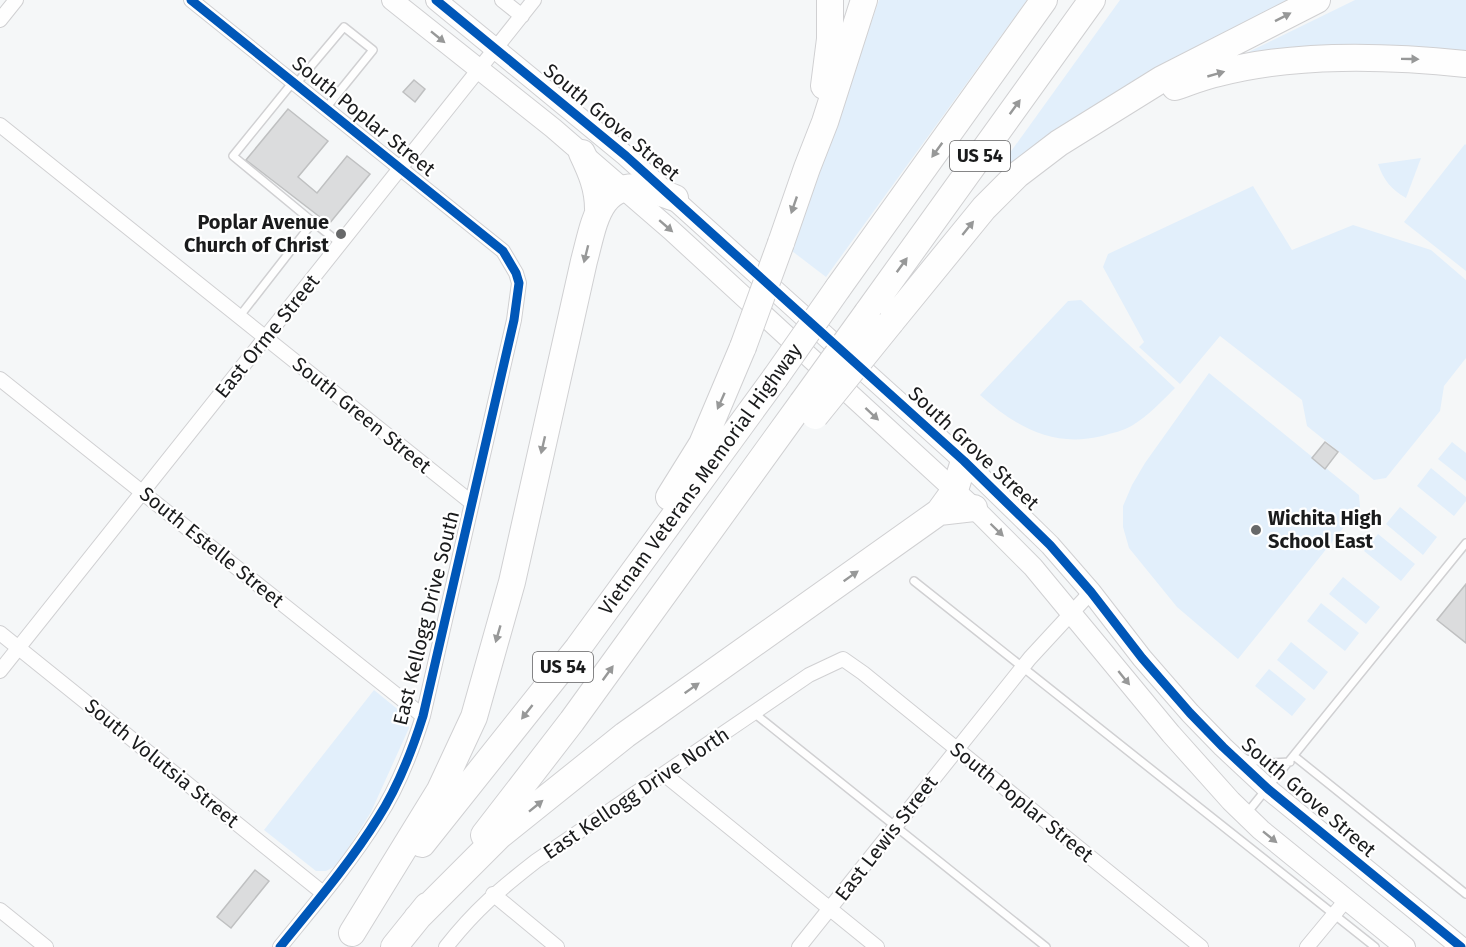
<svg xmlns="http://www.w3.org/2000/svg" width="1466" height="947" font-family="'Fira Sans',sans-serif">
<rect width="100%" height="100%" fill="#f5f7f8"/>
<path fill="#e2effb" d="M879,0H1027L826,277L792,251Z
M1120,0H1297L1086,111L1002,173L999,168Z
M1355,0H1466V55L1228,62Z
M1465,144L1466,145V271L1404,222Z
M1421,158L1406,198C1391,189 1384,181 1378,164Z
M1253,186L1292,250L1353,225L1431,250L1466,280V358L1444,386L1440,411L1386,478L1374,480L1307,426L1302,400L1220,336L1180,384L1139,347L1144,342L1103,267L1108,254Z
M1081,300L1175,388C1162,401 1148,416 1133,425C1124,431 1112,433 1102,436C1053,448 1016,427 980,395L1068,301Z
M1209,373L1359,495L1360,507L1238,659L1177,607L1129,548L1123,527V506L1132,485L1145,463Z
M1452,442L1466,453V481L1438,459Z
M1431,468L1466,497V501L1454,516L1417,486Z
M1400,507L1437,537L1423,555L1386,524Z
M1378,534L1415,564L1401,581L1364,551Z
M1343,577L1380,607L1366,624L1329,594Z
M1321,603L1359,633L1345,651L1307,621Z
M1291,642L1328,672L1314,690L1277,660Z
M1269,669L1306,699L1292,716L1255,686Z
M374,690L406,716L409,728L371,812L347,850L336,866L326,871H316L264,830Z"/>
<path fill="#dbdcdd" stroke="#bfc0c1" stroke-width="1.5" d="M414,80L425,89L415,102L403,92Z
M288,109L328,141L298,177L317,193L347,156L370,174L329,224L246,160Z
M1325,442L1338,452L1325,469L1312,458Z
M1466,584V643L1437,620Z
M255,870L269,881L231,928L217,917Z"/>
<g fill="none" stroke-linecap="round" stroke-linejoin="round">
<defs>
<path id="lane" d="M293,82L233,156L313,222
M296,84L344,27L373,50L326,108
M239,317L313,222L341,244
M914,581L1375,947
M754,713L1046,947
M1294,756L1466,894
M1245,759L1270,763L1290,762
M1247,813L1466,543"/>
<path id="street" d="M191,0L503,251L516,273L519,283L514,320L423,716C412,751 398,787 378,818C350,863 314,905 280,947
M502,0L522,16
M0,20L16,0
M0,125L472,503
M0,379L423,716
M0,633L323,893
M0,671L534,0
M665,775L877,947
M493,894L557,947
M0,910L46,947
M446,947C475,910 500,889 536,861L809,675L843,659L863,673L1201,947
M799,947L1030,658L1091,592
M1307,947L1346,900"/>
<path id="secondary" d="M392,0L553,128L671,230L974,508L1033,567L1171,734L1231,801L1261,830L1405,947
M436,0L626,156L964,461L1050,545L1091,592L1142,658L1190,713L1223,747L1268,789L1461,947"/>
<path id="highway" d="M824,86L830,39V0
M1175,87C1190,82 1204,76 1219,73C1293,53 1390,56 1466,64
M582,153C591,172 598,188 598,209
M781,243L807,168L825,122L864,0
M838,288L1044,0
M867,313L1092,0
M891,322L984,208L1017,175L1059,143L1162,79L1317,0
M669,497L702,444L743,347
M939,512L974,508
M484,835L572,721L802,403
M422,844L578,648L775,378
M417,918L499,836L625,735L939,512L955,490L964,461
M352,933L440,790L474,717L512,582L584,261C594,225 598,178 648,189C657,191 666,195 675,198
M394,947L427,906"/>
</defs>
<use href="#lane" stroke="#d0d0d2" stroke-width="10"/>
<use href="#street" stroke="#d0d0d2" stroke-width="16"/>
<use href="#secondary" stroke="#d0d0d2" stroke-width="22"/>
<use href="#highway" stroke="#d0d0d2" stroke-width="28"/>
<use href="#lane" stroke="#fefefe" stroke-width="7"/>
<use href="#street" stroke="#fefefe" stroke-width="14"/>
<use href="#secondary" stroke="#fefefe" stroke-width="20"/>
<use href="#highway" stroke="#fefefe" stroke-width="26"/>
<defs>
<path id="highway-bridge" d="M743,347L781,243
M775,378L838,288
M802,403L867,313
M815,416L891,322"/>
</defs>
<use href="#highway-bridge" stroke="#d0d0d2" stroke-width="28" stroke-linecap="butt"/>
<use href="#highway-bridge" stroke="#fefefe" stroke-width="26"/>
<defs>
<path id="cycleway" d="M191,0L503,251L516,273L519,283L514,320L423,716C412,751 398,787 378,818C350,863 314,905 280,947
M436,0L626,156L964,461L1050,545L1091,592L1142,658L1190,713L1223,747L1268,789L1461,947"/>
</defs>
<use href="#cycleway" stroke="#fff" stroke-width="13"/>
<use href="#cycleway" stroke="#0057b8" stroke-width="9"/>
</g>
<defs><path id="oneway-solid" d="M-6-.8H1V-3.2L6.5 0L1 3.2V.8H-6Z" transform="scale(1.5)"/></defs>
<g fill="#979898">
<use href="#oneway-solid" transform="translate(1283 17) rotate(-27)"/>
<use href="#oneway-solid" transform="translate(438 37) rotate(39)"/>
<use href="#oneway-solid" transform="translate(1410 59) rotate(1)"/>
<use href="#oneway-solid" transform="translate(1216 74) rotate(-16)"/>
<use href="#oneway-solid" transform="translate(1015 107) rotate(-54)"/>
<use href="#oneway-solid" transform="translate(937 150) rotate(126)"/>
<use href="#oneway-solid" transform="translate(794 205) rotate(109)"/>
<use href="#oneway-solid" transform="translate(666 226) rotate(41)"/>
<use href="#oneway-solid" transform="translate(968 228) rotate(-51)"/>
<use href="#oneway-solid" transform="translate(586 254) rotate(104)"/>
<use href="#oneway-solid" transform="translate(902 265) rotate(-54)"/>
<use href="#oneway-solid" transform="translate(721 401) rotate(114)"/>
<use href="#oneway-solid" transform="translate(872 414) rotate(43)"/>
<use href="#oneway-solid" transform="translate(543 445) rotate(103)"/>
<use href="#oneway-solid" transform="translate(997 530) rotate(44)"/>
<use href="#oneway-solid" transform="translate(851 576) rotate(-35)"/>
<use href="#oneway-solid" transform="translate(498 634) rotate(106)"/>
<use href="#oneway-solid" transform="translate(608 673) rotate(-54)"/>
<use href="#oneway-solid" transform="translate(1124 678) rotate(51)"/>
<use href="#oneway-solid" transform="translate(692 688) rotate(-35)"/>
<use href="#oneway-solid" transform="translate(527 712) rotate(128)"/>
<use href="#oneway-solid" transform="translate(536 806) rotate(-39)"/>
<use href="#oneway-solid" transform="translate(1270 837) rotate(39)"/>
</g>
<g fill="#676869" stroke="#fff" stroke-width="2">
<circle cx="341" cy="234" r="6"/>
<circle cx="1256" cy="530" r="6"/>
</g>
<g text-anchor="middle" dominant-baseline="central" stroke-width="4.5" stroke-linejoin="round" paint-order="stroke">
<g fill="#fff" stroke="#5f5f60" stroke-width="1.5">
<rect x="950" y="141" width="60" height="30" rx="4.5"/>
<rect x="533" y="652" width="60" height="30" rx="4.5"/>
</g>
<g font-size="18" font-weight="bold" fill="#1a1b1c">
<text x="980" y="156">US 54</text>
<text x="563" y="667">US 54</text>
</g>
<g font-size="20" fill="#1a1b1c" stroke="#fff">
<text transform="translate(364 116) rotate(39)">South Poplar Street</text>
<text transform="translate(612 122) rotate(40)">South Grove Street</text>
<text transform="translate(267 336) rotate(-51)">East Orme Street</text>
<text transform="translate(362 415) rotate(39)">South Green Street</text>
<text transform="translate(974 448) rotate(43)">South Grove Street</text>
<text transform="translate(700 479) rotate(-54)">Vietnam Veterans Memorial Highway</text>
<text transform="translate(212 547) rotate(39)">South Estelle Street</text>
<text transform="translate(426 618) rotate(-76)">East Kellogg Drive South</text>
<text transform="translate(162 763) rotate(39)">South Volutsia Street</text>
<text transform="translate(636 793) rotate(-34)">East Kellogg Drive North</text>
<text transform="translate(1309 797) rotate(41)">South Grove Street</text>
<text transform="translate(1022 802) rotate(39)">South Poplar Street</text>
<text transform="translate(886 838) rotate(-52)">East Lewis Street</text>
</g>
<g font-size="20" font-weight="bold" fill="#1a1b1c" stroke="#fff" text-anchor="end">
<text x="329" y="222">Poplar Avenue<tspan x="329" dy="23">Church of Christ</tspan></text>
<text x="1268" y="518" text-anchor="start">Wichita High<tspan x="1268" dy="23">School East</tspan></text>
</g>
</g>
</svg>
